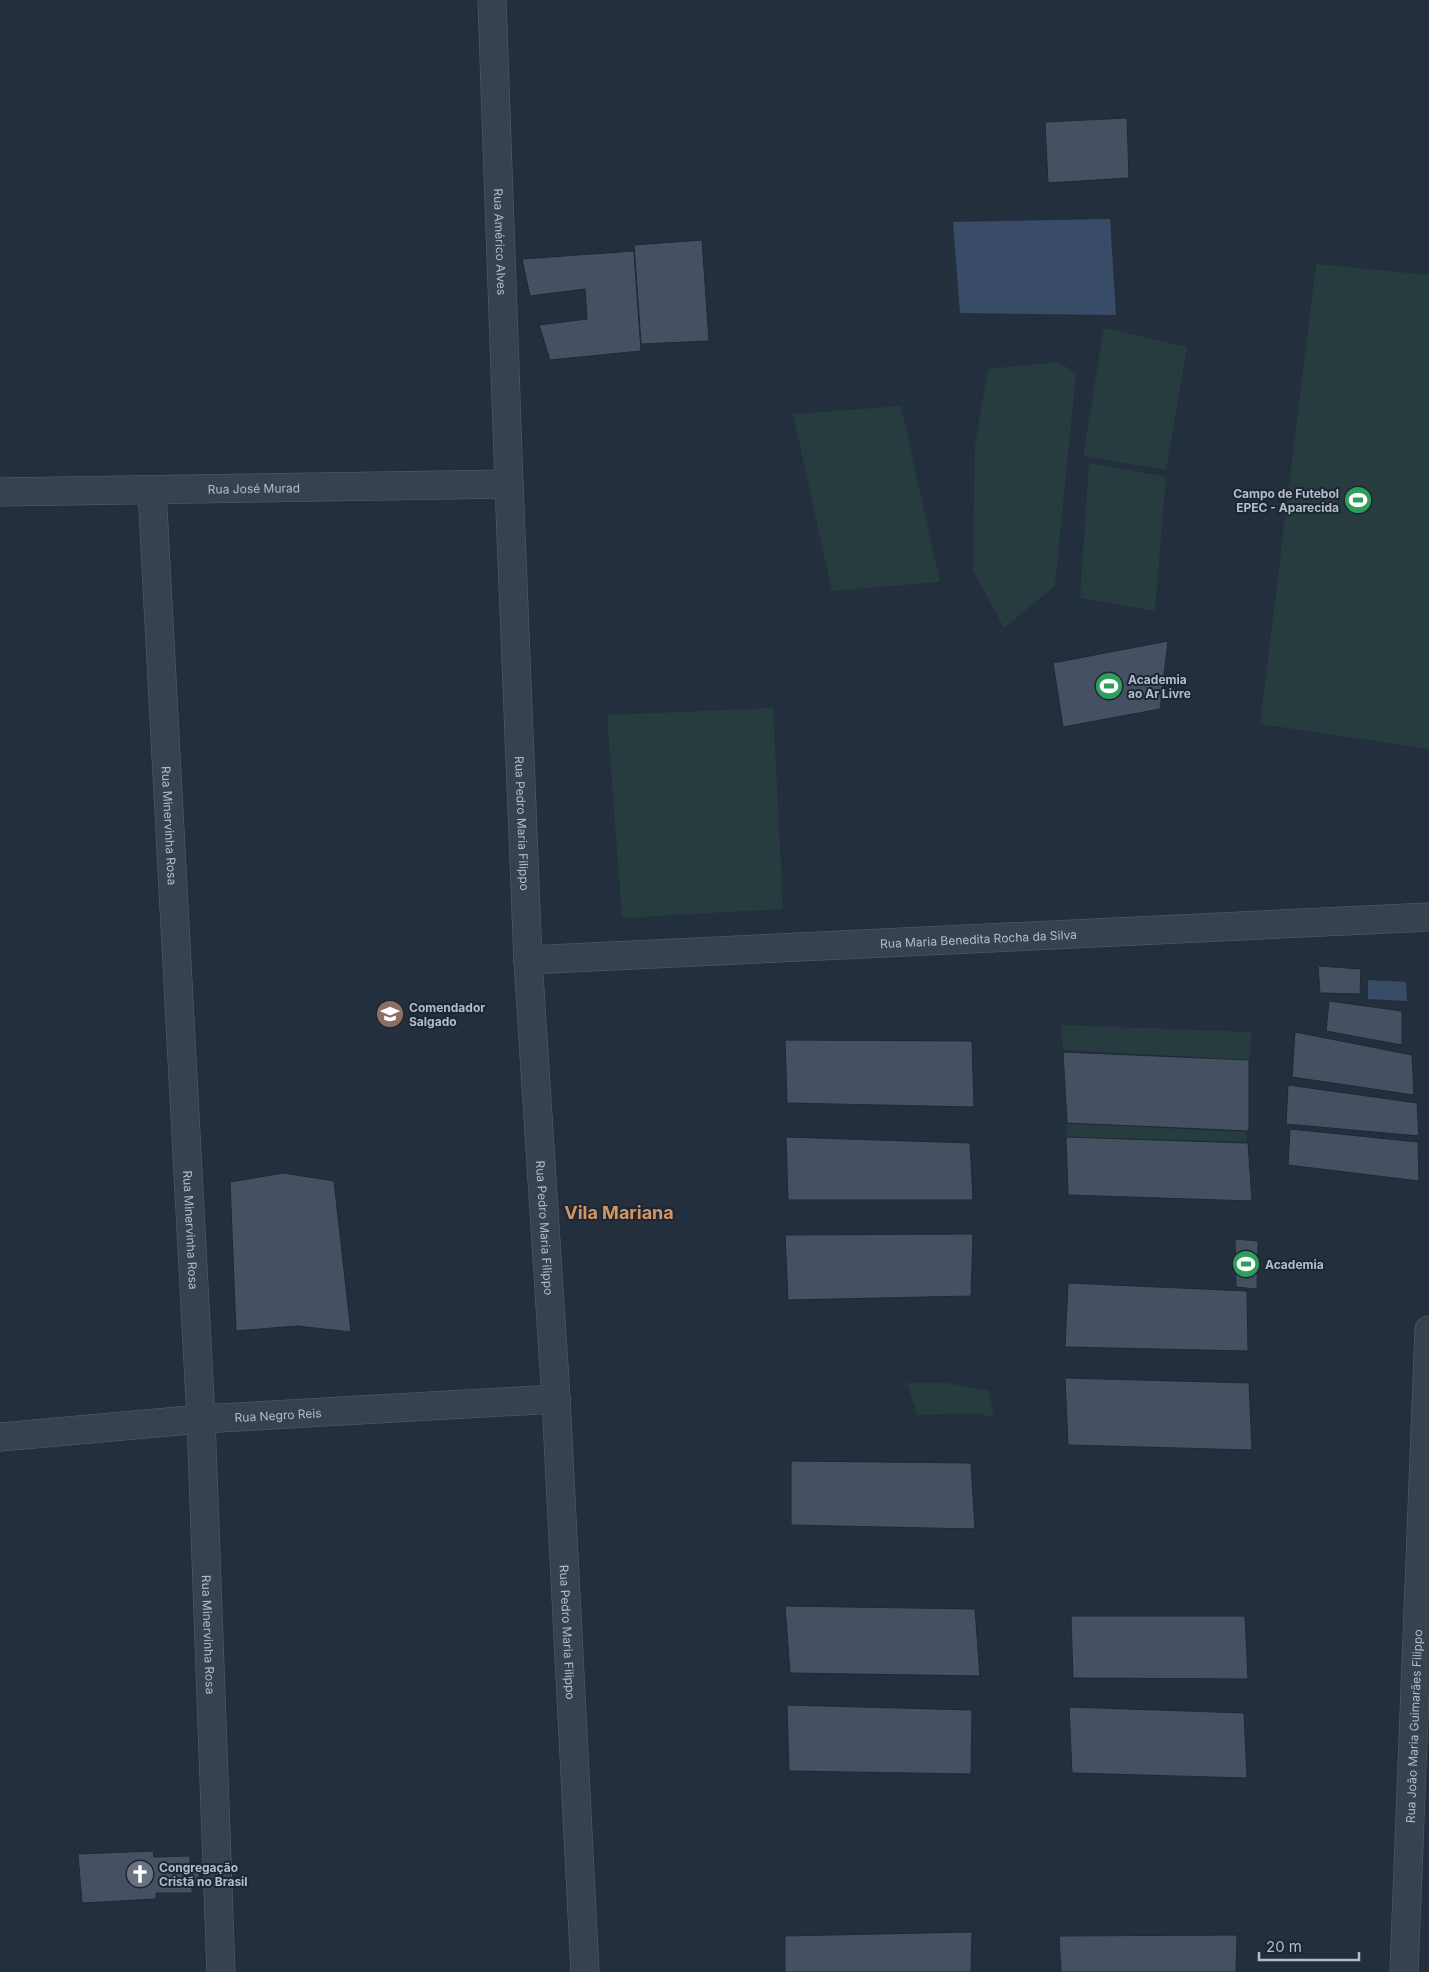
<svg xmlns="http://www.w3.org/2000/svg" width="1429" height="1972" font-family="Inter,sans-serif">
<rect width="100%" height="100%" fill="#242f3e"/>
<path fill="#263c3f" d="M1316,264L1429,275V749L1260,724Z
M1104,328L1187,347L1166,470L1083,456Z
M1058,362L1076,373L1055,586L1004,628L973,570L975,446L988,369Z
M901,406L940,582L832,591L793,414Z
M1089,463L1166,477L1155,611L1080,598Z
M773,708L783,909L622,918L607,715Z
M1061,1025L1252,1032L1249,1060L1063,1050Z
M1067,1123L1246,1132L1247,1142L1066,1137Z
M907,1383H947L989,1391L994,1417L975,1413L917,1415Z"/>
<path fill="#394c67" d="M1110,219L1116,315L960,313L953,222Z
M1368,980L1406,982L1407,1001L1368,999Z"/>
<path fill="#455162" stroke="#1f2835" d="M1127,118L1129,178L1048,183L1045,122Z
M702,240L709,341L641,344L634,245Z
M634,251L641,351L550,360L539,325L587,319L585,289L530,296L522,259Z
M1168,641L1160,709L1063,727L1053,663Z
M1318,966L1361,969L1360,994L1320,993Z
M1329,1001L1402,1011V1045L1326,1031Z
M1295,1032L1412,1055L1414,1095L1292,1077Z
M785,1040L972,1041L974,1107L787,1103Z
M1063,1052L1249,1060V1131L1067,1123Z
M1288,1085L1417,1103L1419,1136L1286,1124Z
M1290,1129L1418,1142L1419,1181L1288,1165Z
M786,1137L970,1143L973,1200H788Z
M1066,1137L1248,1143L1252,1201L1068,1195Z
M283,1173L334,1181L351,1332L297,1326L236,1331L230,1182Z
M973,1234L971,1296L788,1300L785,1235Z
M1235,1239L1258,1241L1257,1289L1236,1287Z
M1068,1283L1247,1291L1248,1351L1065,1347Z
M1065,1378L1249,1383L1252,1450L1068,1445Z
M791,1461L971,1463L975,1529L791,1525Z
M785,1606L975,1609L980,1676L790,1673Z
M1071,1616H1245L1248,1679L1073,1678Z
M787,1705L972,1710L971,1774L789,1771Z
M1069,1707L1244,1713L1247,1778L1072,1773Z
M153,1851L154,1857L190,1856V1865H198L200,1884H192V1893H156V1899L82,1903L78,1854Z
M972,1932L971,1972H785V1936Z
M1237,1935L1236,1972H1061L1059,1936Z"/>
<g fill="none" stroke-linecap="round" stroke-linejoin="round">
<defs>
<g id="street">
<path id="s1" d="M492,0L509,484L528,960L556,1399L585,1972"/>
<path id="s2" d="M152,490L201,1419L221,1972"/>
<path id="s3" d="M0,492L509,484"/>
<path id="s4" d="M528,960L1429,917"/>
<path id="s5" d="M0,1437L201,1419L556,1399"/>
<path id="s6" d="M1404,1972L1429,1330"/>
</g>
</defs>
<use href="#street" stroke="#565f6c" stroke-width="29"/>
<use href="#street" stroke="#38414e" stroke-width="28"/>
</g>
<defs>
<symbol id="stadium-disc" viewBox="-11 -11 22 22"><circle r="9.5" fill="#2e9e5b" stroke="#1d2633"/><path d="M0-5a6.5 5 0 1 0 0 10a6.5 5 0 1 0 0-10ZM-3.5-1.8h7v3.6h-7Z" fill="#fff"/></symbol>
<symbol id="school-disc" viewBox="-11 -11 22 22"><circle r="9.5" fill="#8d6e63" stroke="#1d2633"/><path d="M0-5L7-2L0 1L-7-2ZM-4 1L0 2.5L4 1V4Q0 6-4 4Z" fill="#fff"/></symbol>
<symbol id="church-disc" viewBox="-11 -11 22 22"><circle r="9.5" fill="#6b7280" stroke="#1d2633"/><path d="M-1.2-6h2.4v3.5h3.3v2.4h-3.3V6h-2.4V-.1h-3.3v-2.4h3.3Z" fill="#fff"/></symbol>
</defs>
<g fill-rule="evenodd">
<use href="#stadium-disc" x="1342" y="484" width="32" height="32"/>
<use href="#stadium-disc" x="1093" y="670" width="32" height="32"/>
<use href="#school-disc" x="374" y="998" width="32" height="32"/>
<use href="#stadium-disc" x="1230" y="1248" width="32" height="32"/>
<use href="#church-disc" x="124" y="1858" width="32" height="32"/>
</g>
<g text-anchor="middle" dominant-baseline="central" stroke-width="4" stroke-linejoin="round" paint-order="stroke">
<g font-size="12" fill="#b4bcc9" stroke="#1d2633">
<text stroke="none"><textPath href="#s1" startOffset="242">Rua Américo Alves</textPath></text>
<text stroke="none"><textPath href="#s3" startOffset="254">Rua José Murad</textPath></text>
<text stroke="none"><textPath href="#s1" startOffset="824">Rua Pedro Maria Filippo</textPath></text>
<text stroke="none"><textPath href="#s2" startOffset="336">Rua Minervinha Rosa</textPath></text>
<text stroke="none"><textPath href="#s4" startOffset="451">Rua Maria Benedita Rocha da Silva</textPath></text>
<text stroke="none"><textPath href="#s1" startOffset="1229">Rua Pedro Maria Filippo</textPath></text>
<text stroke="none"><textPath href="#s2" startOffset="741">Rua Minervinha Rosa</textPath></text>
<text stroke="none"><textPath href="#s5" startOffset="279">Rua Negro Reis</textPath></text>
<text stroke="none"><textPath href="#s1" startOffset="1634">Rua Pedro Maria Filippo</textPath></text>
<text stroke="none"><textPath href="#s2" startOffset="1146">Rua Minervinha Rosa</textPath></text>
<text stroke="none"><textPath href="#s6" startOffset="246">Rua João Maria Guimarães Filippo</textPath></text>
</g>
<g font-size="12" font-weight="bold" fill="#b4bcc9" stroke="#1d2633" text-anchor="start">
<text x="1339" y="493" text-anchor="end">Campo de Futebol<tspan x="1339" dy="14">EPEC - Aparecida</tspan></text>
<text x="1128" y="679">Academia<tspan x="1128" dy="14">ao Ar Livre</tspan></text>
<text x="409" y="1007">Comendador<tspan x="409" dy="14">Salgado</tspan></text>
<text x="1265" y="1264">Academia</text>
<text x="159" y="1867">Congregação<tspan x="159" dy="14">Cristã no Brasil</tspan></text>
</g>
<g font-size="18" font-weight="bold" fill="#d59563" stroke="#1d2633">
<text x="619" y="1212">Vila Mariana</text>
</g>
</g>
<path d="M1259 1952v8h100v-8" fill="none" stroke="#b4bcc9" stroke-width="2.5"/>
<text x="1266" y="1952" font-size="15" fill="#b4bcc9" stroke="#1d2633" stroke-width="4" paint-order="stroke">20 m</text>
</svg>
